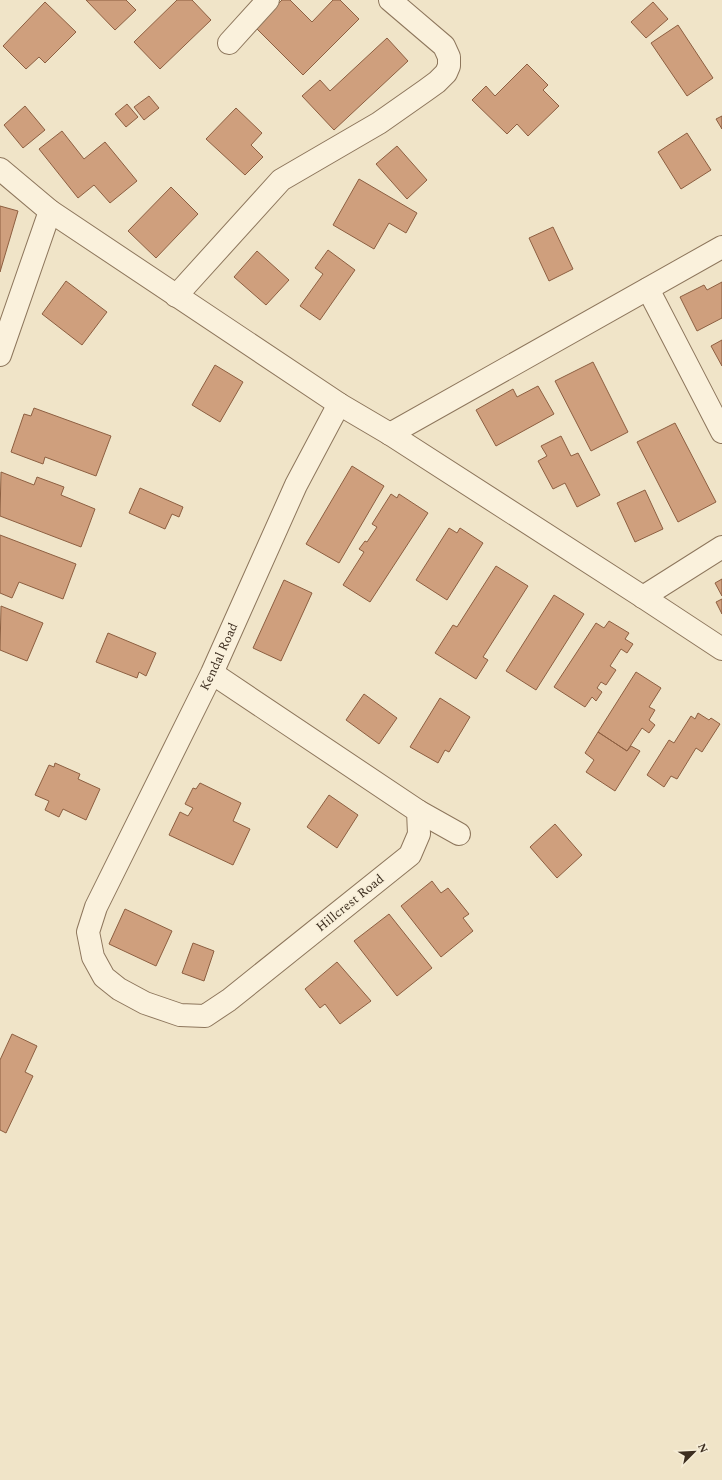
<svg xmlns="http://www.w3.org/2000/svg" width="722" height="1480" font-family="Spectral,serif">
<rect width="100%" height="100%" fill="#f0e4c8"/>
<path fill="#cf9f7d" stroke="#8d5f41" d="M86,0H126L136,10L115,30Z
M177,0H192L211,20L160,69L134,42Z
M282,0H290L312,22L333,0H340L359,19L303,75L255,27Z
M45,2L76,32L45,63L39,57L26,69L3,46Z
M653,2L668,19L646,38L631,22Z
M678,25L713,78L687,96L651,43Z
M387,38L408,61L334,130L302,96L320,80L330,91Z
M527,64L548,85L543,90L559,106L528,136L517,124L507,134L472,100L486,86L495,96Z
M149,96L159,108L144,120L134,107Z
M127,104L138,117L126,127L115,114Z
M25,106L45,130L23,148L4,125Z
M236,108L262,133L251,145L263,157L245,175L206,139Z
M722,116V129L716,119Z
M62,131L84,159L105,142L137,181L110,203L94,185L78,198L39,149Z
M687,133L711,170L681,189L658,152Z
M397,146L427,180L407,199L376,164Z
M359,179L417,213L406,233L389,223L374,249L333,225Z
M171,187L198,214L156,258L128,231Z
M0,206L18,211L0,272Z
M553,227L573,269L549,281L529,238Z
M328,250L355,270L320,320L300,306L323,274L315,268Z
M257,251L289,280L266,305L234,277Z
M66,281L107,312L82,345L42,314Z
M722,282V318L697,331L680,297L704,285L707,290Z
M722,340V366L711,346Z
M593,362L628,432L591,451L555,381Z
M215,365L243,382L220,422L192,405Z
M538,386L554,414L496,446L476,410L513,389L517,397Z
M34,408L111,436L96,476L45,457L43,464L11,452L24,414L31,416Z
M675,423L716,502L678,522L637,442Z
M561,436L571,456L578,453L600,495L577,507L565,483L553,489L538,461L547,456L541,446Z
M352,466L384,486L339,563L306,544Z
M1,472L34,485L37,477L64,487L61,495L95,509L81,547L0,516Z
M140,488L183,507L179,517L172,514L165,529L129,513Z
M645,490L663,529L635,542L617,503Z
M391,494L397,498L399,494L428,513L370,602L343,585L364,552L359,549L365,541L367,542L377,527L372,524Z
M449,528L457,533L460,528L483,543L447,600L416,580Z
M0,535L76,564L63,599L19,582L12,598L0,593Z
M496,566L528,586L483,657L488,660L476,679L435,653L453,625L457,627Z
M722,579V596L715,583Z
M284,580L312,593L281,661L253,648Z
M554,595L584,614L536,690L506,671Z
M722,599V614L716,602Z
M1,606L43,623L27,661L0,650Z
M609,621L629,633L625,639L633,644L627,653L621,649L610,666L616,670L606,685L601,682L597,688L602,692L596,701L592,697L585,707L554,687L596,623L604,628Z
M108,633L156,653L146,676L139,672L137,678L96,662Z
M636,672L661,688L649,707L655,710L649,720L655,725L649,733L642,728L627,751L598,732Z
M364,694L397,718L379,744L346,720Z
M440,698L470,717L449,752L445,750L438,763L410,747Z
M698,713L709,720L711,718L720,724L702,752L696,748L677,779L671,776L664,787L647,775L669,740L674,743L691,716L695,719Z
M598,732L627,751L631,746L640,751L615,791L586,772L594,760L585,753Z
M55,763L80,774L78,779L100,789L86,820L63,809L59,817L45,810L49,801L35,795L49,765L54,767Z
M200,783L241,803L233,821L250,829L233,865L169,835L180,812L188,816L193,808L185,804L193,788L196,789Z
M329,795L358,815L337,848L307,827Z
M555,824L582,855L557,878L530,847Z
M432,881L441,893L448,888L469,914L463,918L473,931L441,957L401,906Z
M125,909L172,931L156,966L109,944Z
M389,914L432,968L397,996L354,941Z
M193,943L214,951L204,981L182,973Z
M337,962L371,1001L340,1024L325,1004L320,1008L305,989Z
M12,1034L37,1046L25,1072L33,1076L6,1133L0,1130V1060Z"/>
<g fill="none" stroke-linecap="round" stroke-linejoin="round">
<defs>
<g id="street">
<path d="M229,43L268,0"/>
<path d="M0,169L50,211L339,404L390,434L643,597L722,649"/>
<path d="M648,289L722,432"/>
<path d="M176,296L281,180L379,123L426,90L437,82L446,73L449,66V57L444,46L390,0"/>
<path d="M0,355L50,211"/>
<path d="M390,434L722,247"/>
<path d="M643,597L722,547"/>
<path id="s1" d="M212,673L418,811L419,834L410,855L229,1000L205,1016L180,1015L145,1003L119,989L104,977L93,957L88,932L96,907L212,673L296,485L339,404"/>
<path d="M418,811L459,834"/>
</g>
</defs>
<use href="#street" stroke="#8d765c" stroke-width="24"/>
<use href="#street" stroke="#faf1dc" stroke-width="22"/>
</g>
<g text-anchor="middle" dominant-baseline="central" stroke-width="3" stroke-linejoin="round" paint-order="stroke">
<g font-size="13" fill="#3d2e20" stroke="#f7eed8">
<text stroke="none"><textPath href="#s1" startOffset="1019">Kendal Road</textPath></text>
<text transform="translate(350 903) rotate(-39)">Hillcrest Road</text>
</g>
</g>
<g transform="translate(694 1452) rotate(66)" stroke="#f7eed8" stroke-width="3" paint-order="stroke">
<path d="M0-3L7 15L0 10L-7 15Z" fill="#3d2e20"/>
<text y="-6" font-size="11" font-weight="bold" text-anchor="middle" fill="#3d2e20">N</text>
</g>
</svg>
